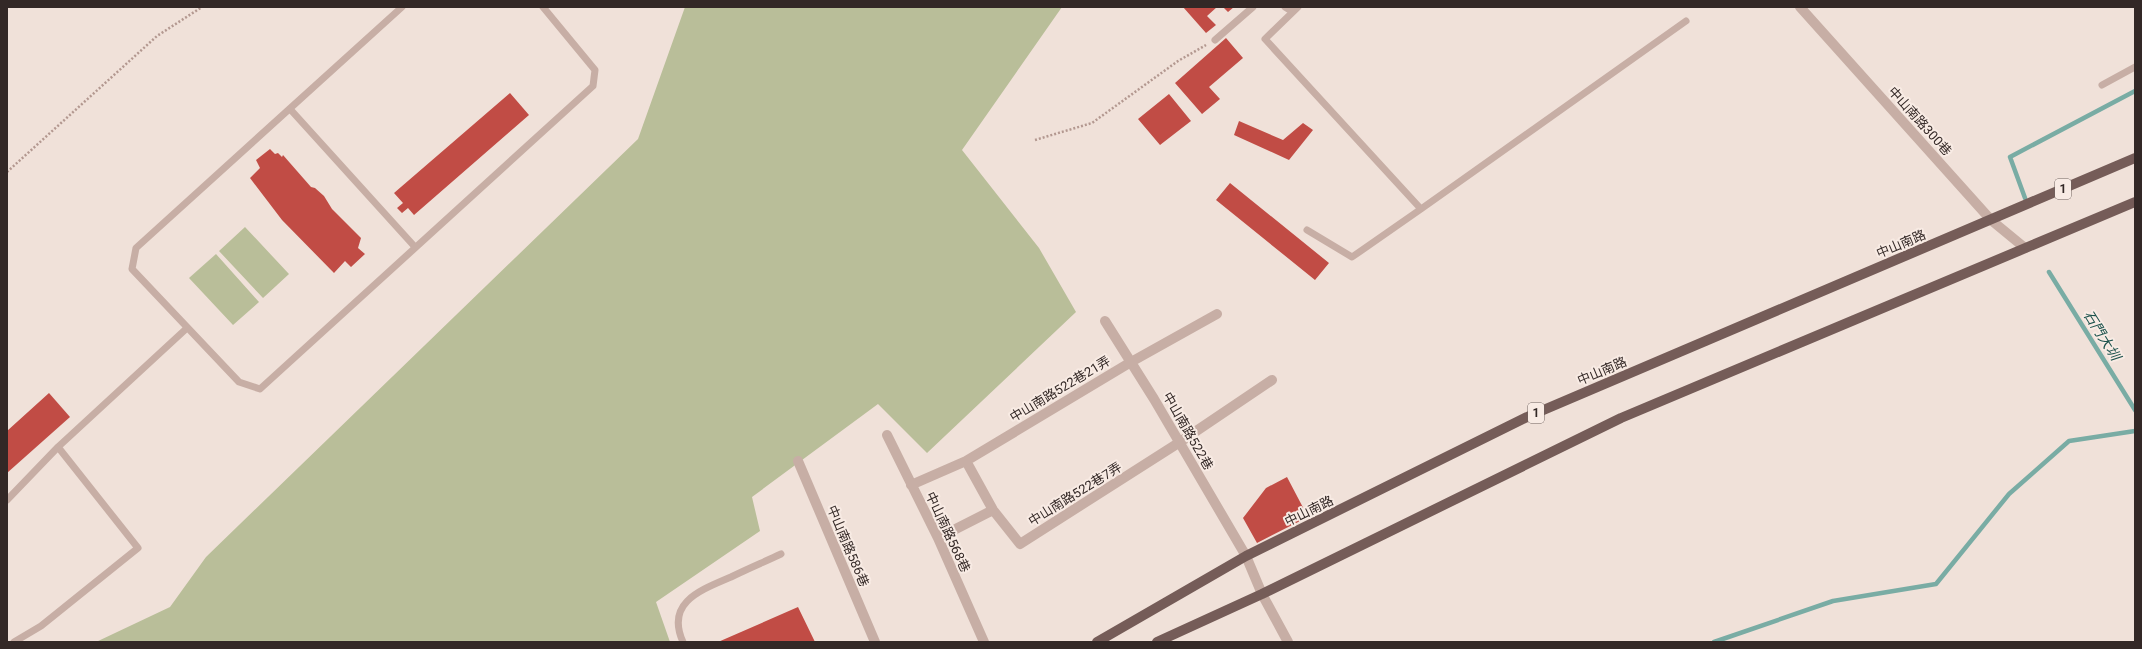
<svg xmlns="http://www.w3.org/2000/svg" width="2142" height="649" font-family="Roboto,'Noto Sans TC',sans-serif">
<rect width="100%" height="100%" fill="#f0e1d9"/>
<path fill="#b9be99" d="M685,7H1062L962,150L1039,248L1076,312L927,453L878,404L752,497L760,531L656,602L670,642H96L170,607L206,557L638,139Z
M245,227L289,274L263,298L219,251Z
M216,254L259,302L233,325L189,278Z"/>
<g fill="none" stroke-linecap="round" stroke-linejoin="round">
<path stroke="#79aca4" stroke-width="4.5" d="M2025,198L2010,157L2135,91
M2049,272L2135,410
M1714,642L1833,601L1936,584L2009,494L2069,441L2135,431"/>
</g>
<path fill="#c14c45" d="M1183,7H1217L1207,16L1216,25L1206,33Z
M1223,7H1234L1228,12Z
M1226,38L1243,58L1209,87L1220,99L1202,114L1175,83Z
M510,93L529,115L414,215L408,208L402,213L397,208L403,203L394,193Z
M1169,94L1191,121L1160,145L1138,119Z
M1239,121L1283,140L1303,123L1313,130L1289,160L1234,135Z
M270,149L275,154L278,153L282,157L283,155L311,187L315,188L324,196L332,209L361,238L358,248L365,254L351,267L345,261L334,273L282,220L250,178L260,168L256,160Z
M1230,183L1329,263L1315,280L1216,200Z
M49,393L70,417L7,473V431Z
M1287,477L1308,517L1257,543L1243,518L1266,488Z
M798,607L815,642H718Z"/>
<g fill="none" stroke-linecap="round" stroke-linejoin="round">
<path stroke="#b39890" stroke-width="2.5" stroke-dasharray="2 2" stroke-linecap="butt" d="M1035,140L1092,123L1178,61L1206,45
M7,172L157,36L202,7"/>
<path stroke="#c7aea5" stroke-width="7" d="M402,7L136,248L132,269L239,382L260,389L593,86L595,70L543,7
M1285,7L1293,12
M1298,7L1265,39L1421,209L1352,257L1307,230
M1215,40L1253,7
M2102,85L2135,67
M290,109L415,247
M1421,209L1686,21
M7,500L58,447
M14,642L41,626L138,548L58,447L187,328
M683,642C665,602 701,590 731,577C747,569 764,562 781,554"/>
<path stroke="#c7aea5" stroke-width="10" d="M1800,7L1991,220L2025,248
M1217,314L1131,362L966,461L993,510L1020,544L1180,442L1272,380
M1105,321L1154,399L1246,556L1262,594L1288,642
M887,435L938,538L984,642
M798,461L875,642
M911,485L966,461
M938,538L993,510"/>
<path stroke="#755c58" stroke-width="10" d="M1097,642L1246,556L1527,417L2135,158
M1157,642L1262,594L1621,418L2135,202"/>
</g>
<g text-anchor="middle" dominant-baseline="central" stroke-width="4" stroke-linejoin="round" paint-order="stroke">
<g fill="#f8ebe4" stroke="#6e625f" stroke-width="1">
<rect x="2055" y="179" width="16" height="20" rx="3"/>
<rect x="1528" y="403" width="16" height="20" rx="3"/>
</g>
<g font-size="12" font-weight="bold" fill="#332826">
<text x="2063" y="189">1</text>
<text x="1536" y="413">1</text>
</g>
<g font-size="13" fill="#332826" stroke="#f8ebe4">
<text transform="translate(1920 121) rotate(48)">中山南路300巷</text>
<text transform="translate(1901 244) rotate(-23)">中山南路</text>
<text transform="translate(1602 371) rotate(-23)">中山南路</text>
<text transform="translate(1060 389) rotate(-31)">中山南路522巷21弄</text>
<text transform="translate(1188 431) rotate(60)">中山南路522巷</text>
<text transform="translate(1075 494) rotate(-32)">中山南路522巷7弄</text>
<text transform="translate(1309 511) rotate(-26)">中山南路</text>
<text transform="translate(948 532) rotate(65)">中山南路568巷</text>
<text transform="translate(848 546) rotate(67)">中山南路586巷</text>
</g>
<g font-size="14" font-style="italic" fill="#1d534d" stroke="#f8ebe4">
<text transform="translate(2102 335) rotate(58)">石門大圳</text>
</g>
</g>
<rect width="2142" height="649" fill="none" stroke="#332826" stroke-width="16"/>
</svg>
